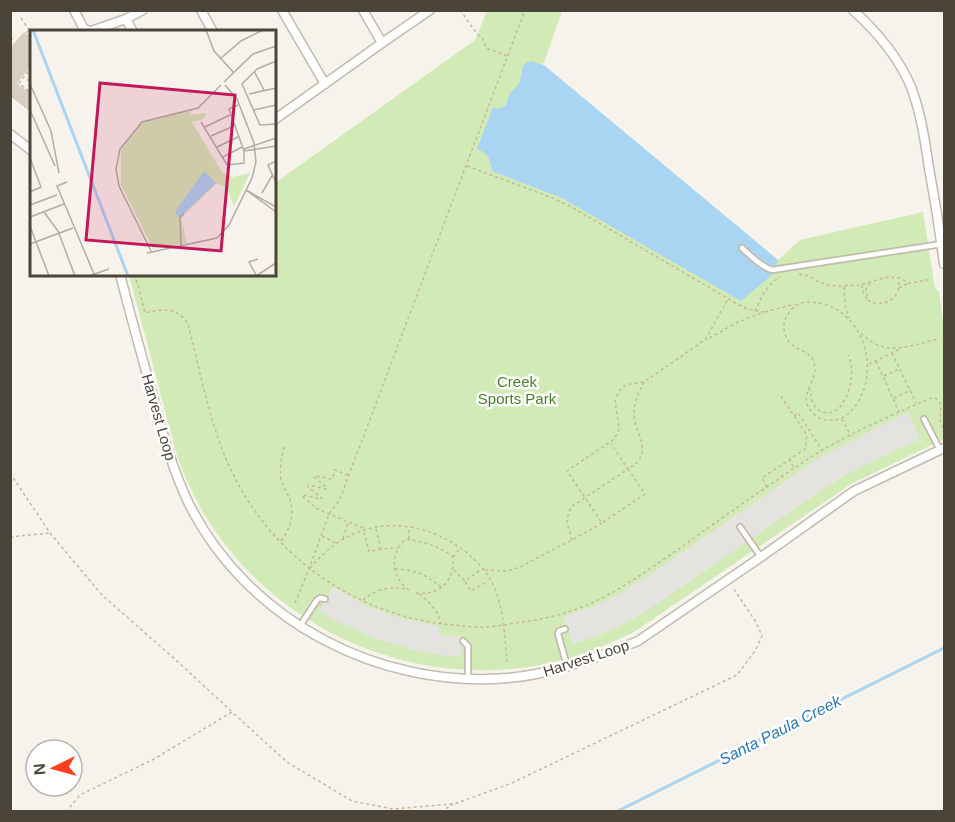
<svg xmlns="http://www.w3.org/2000/svg" width="955" height="822" font-family="Helvetica,sans-serif">
<rect width="100%" height="100%" fill="#f6f3ec"/>
<path fill="#d2eab5" d="M487,11H562L543,65L778,260L800,240L923,212L935,288L939,292L944,329V439L851,484L634,632C605,646 576,658 545,664C411,691 270,628 202,510C192,493 184,475 177,456L129,275L274,274L275,183L475,40Z"/>
<path fill="#e5e3e0" d="M908,412L920,439L856,469L829,485L654,606L631,620L603,634L572,644L563,616L595,606L618,594L648,576L820,457Z
M333,587L367,606L392,616L439,626V635L462,637L461,657L433,654L411,649L374,638L334,620L319,611Z"/>
<path fill="#a9d4f2" d="M532,61L545,66L778,260L773,274L741,301L562,198L492,171C491,160 488,153 477,149L493,107L498,109L506,105L510,93L516,88L520,81L523,66L527,62Z"/>
<g fill="none" stroke-linecap="round" stroke-linejoin="round">
<path stroke="#a9d4f2" stroke-width="3" d="M616,812L944,648"/>
</g>
<path fill="#d8cfc1" d="M32,30V65L17,83L32,95V113L10,96V48L24,32L27,35Z"/>
<g fill="none" stroke-linecap="round" stroke-linejoin="round">
<defs>
<path id="lane" d="M742,248C751,256 760,266 772,270L942,244
M924,419L940,450
M740,527L761,557
M300,626L317,600L320,598L325,599
M565,629L559,631L558,634L567,666
M463,641L468,646V679"/>
<path id="street" d="M74,10L84,29L91,31L126,19L143,10
M201,10L213,32
M282,10L325,84
M363,10L382,43
M853,10C876,31 899,58 911,87C921,113 925,141 929,168C935,200 940,232 944,264
M126,19L133,32
M274,120L382,43L430,10
M10,134L32,151
M120,274C130,314 141,353 152,393C162,431 172,469 189,504C248,621 379,689 508,678C553,674 596,658 638,641L761,557L854,491L944,448"/>
</defs>
<use href="#lane" stroke="#c2bbae" stroke-width="8"/>
<use href="#street" stroke="#c2bbae" stroke-width="11"/>
<path stroke="#c4b79f" stroke-width="1.5" stroke-dasharray="3 3" stroke-linecap="butt" d="M460,10L478,35L483,39L486,48L507,56
M21,18L29,30
M26,33L29,30L32,32
M10,38L12,39L10,42
M32,67L19,83L32,94
M29,92L31,86L28,83V79L32,77
M467,166L550,197L570,206L739,305L748,309L764,312L736,323L706,340
M135,274L145,313C163,309 177,306 188,324C201,374 211,432 235,478C277,561 361,617 453,625C464,626 476,628 487,627C499,626 510,624 521,622C547,619 573,612 596,601C627,586 655,565 683,546C724,516 766,487 808,459C845,435 890,416 931,398H935L941,404L940,420L944,430
M799,274L809,276L817,281L827,285L840,286L859,285L888,277L900,278L909,283L928,280
M870,283L866,289L868,300C884,310 903,297 898,279
M862,285L863,292L867,299
M844,287L845,305L849,318
M899,288L908,283
M807,302C856,301 882,359 859,400C854,409 846,418 835,420C828,421 819,420 814,414C794,396 820,382 814,363C811,352 802,352 794,346C783,339 781,324 788,314C793,306 798,303 807,302Z
M755,311C762,297 766,285 780,277
M765,312L795,304
M861,333C885,358 908,346 938,339
M892,353L916,403
M876,361L899,412
M869,364L900,349
M884,376L899,369
M644,382C638,393 634,402 634,414C635,437 656,453 628,469L645,494L602,523L567,471L613,440L618,433L619,428L615,401L619,391L626,385L644,382L705,340L728,299
M808,389L811,391C811,396 811,401 814,405C819,414 831,415 838,409C850,398 856,369 848,355
M894,398L909,391
M794,416L798,413L822,450
M842,419L851,436
M789,459L794,468
M10,473L50,533L102,595L177,661L231,711
M348,475L335,470L332,479L315,476L314,477L327,488L326,489L309,485L308,487L322,498L321,499L303,495L302,496L319,510L366,529
M767,487L762,478L805,449L807,435L780,395
M376,529L381,549L398,548
M364,532L369,552L380,549
M322,536L336,543
M10,537L49,533
M343,538L348,523
M409,539V528
M572,540L567,523V518L571,507L628,469L611,444
M281,541C291,528 295,513 289,497C286,491 283,486 281,480C279,468 282,458 284,447
M453,557L460,548
M310,568C318,559 327,550 337,543C385,510 449,527 484,570C504,595 504,632 507,662
M395,569C413,569 428,575 442,588
M454,570L465,581L482,569
M485,570L505,571L518,568L572,540L602,523
M465,582L471,591L488,581
M409,590C391,577 389,554 406,539C424,542 439,546 453,557V560C454,582 438,596 416,593
M419,594C430,602 437,610 441,623
M363,600C376,589 390,586 406,589
M295,603L309,569L329,514L339,501L525,10
M66,812L80,795L154,759L232,712L287,762L352,801L393,809L454,804L512,783L737,675L755,651L762,636L756,622L733,588
M441,812L453,804"/>
<use href="#lane" stroke="#fff" stroke-width="4.5"/>
<use href="#street" stroke="#fff" stroke-width="8"/>
</g>
<g text-anchor="middle" dominant-baseline="central" stroke-width="5" stroke-linejoin="round" paint-order="stroke">
<g font-size="15" fill="#4a7f2a" stroke="#fff">
<text x="517" y="381">Creek<tspan x="517" dy="17">Sports Park</tspan></text>
</g>
<g font-size="15" fill="#4b4439" stroke="#fff">
<text transform="translate(159 417) rotate(74)">Harvest Loop</text>
<text transform="translate(586 658) rotate(-18)">Harvest Loop</text>
</g>
<g font-size="16" font-style="italic" fill="#2e7ab2" stroke="#fff">
<text transform="translate(780 730) rotate(-27)">Santa Paula Creek</text>
</g>
</g>
<g transform="translate(30 30)">
<rect width="246" height="246" fill="#f6f3ec"/>
<path d="M161,81V85L176,83L174,89L162,92L192,142L202,147L220,143L204,176L197,158L187,153L151,188L157,213L123,219L91,155V120L109,96L118,90Z" fill="#d2eab5"/>
<path d="M174,141L186,153L149,188L145,182Z" fill="#a9d4f2"/>
<path fill="none" stroke="#a9d4f2" stroke-width="3" d="M3,0L98,246"/>
<path fill="none" stroke="#b2ada4" stroke-width="1.5" d="M176,0L184,21L204,43M190,29L211,11L233,0M246,31L227,39L212,54L230,95L246,94M224,41L234,60M194,52L223,24L246,16M0,54L21,101L29,143M219,64L246,58M0,80L25,136M224,80L246,75M171,92L197,135L214,133V121L199,79L208,75M175,97L200,85M181,106L204,96M187,117L208,107M214,119L246,108M214,121L246,116M193,127L212,117M0,128L11,157L0,162M246,131L238,135L246,153M37,152L27,156L64,244M216,160L246,182M216,160L246,177M232,163L243,144M0,175L27,165M14,182L28,201L45,246M0,187L34,174M0,196L19,246M0,214L43,198M151,215L150,188L154,183M121,221L89,156L86,139L90,119L112,92L168,78L191,55M117,223L187,208L199,195L222,148L226,132L224,113L207,69L195,55M226,245L219,232L228,229M59,246L79,239M226,246L246,233"/>
<path fill="#c2185b" fill-opacity="0.15" stroke="#c2185b" stroke-width="3" d="M70,53L205,65L191,221L56,210Z"/>
<rect width="246" height="246" fill="none" stroke="#4b4439" stroke-width="3"/>
</g>
<rect width="955" height="822" fill="none" stroke="#4b4439" stroke-width="24"/>
<g transform="translate(54 768) rotate(265)"><circle r="28" fill="#ffffff" stroke="#b7b4b0" stroke-width="1.5"/>
<path d="M0-4.5L10 22L0 15L-10 22Z" fill="#fc3f1d"/>
<text y="-9" font-size="16" font-weight="bold" text-anchor="middle" fill="#4b4439">N</text>
</g>
</svg>
